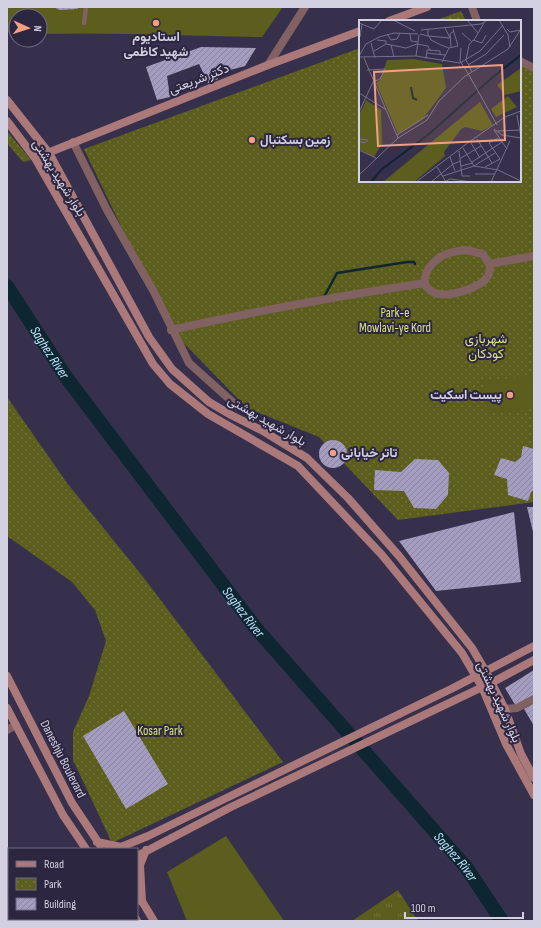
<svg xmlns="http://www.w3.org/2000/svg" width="541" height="928" font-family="'Sofia Sans Condensed',Vazirmatn,sans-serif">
<defs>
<pattern id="grass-tufts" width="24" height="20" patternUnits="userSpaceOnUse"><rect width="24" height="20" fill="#5b5e1c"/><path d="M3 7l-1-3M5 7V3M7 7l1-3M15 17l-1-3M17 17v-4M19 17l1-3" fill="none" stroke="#72743d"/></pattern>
<pattern id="park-dots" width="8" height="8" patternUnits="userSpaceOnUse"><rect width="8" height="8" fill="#5b5e1c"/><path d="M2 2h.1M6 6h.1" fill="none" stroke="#72743d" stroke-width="1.8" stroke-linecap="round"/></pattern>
<pattern id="building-hatch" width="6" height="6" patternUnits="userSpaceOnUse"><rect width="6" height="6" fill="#a49dc0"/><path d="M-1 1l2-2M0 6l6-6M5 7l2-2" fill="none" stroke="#8b85a1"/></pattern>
</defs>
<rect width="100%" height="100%" fill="#36304c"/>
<path fill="url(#grass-tufts)" d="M398,890L418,921H352Z"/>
<path fill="url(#park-dots)" d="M461,11L466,21H434Z
M360,48V181H520V61L534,68V502L398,520L319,437L247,408L171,330L84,149Z
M7,131L31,160L23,162L7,143Z
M7,397L67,483L144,578L283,762L112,843L73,760V732L89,696L106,641L95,610L72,582L7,536Z"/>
<path fill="#5b5e1c" d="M7,7H283L262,37C188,36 114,32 40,34V16H16V34L12,35L7,31Z
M534,376V409L487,413L484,381Z
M226,836L284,921H187L167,872Z"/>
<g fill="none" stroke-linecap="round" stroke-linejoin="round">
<path stroke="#0d2632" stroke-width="2.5" d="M324,297L337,273L407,262H414L415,264"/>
<path stroke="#0d2632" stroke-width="14" id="s1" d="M7,286L66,377L255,627L466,867L502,921"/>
</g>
<path fill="url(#building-hatch)" d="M53,7H79L77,9L60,10Z
M201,47L256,48L245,66L215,74L218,79L208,83L199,64L167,76L170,97L157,100L146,67Z
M319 454a14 14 0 1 1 28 0a14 14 0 1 1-28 0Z
M523,446L534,449V490L531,492L528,501L508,495L507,479L494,475L501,458L515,462L521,457Z
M415,459L438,460L449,473L448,495L436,509L414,508L404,491L374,490L375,470L401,472Z
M527,507H534V531L533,532Z
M514,512L521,582L436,591L399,541Z
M534,670V698L517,708L505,688Z
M534,703V726L524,709Z
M124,711L168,784L126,809L83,736Z"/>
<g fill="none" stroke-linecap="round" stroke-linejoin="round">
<path stroke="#826162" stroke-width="4.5" d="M84,23L86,7"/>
<path stroke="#826162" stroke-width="8" d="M472,7L477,21
M520,61L534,68
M268,65L305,7
M73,142L107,210L154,292L189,363L237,406
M465,250L483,254L489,264C490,268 490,272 488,276C481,288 448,298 435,293C414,285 429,263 442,256C449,252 457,251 465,250Z
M489,264L534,256
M171,330C255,311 339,296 425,283
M505,709L517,708L534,699
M7,730L16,725
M7,860L9,864
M7,883L9,882
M65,921V919"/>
<path stroke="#ac797b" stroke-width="8" d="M389,21L427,7
M7,100L49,153L149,337L172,369L209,402L231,415L263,431L307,458L348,498L399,556L472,648L485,670L505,709L521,754L534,778
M7,121L35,158L153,364L170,384L208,414L298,466L382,555L462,653L482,687L506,744L534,795
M35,158L268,65L360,31
M7,676L72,803L100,845
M7,708L63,815L86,849
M97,842L121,847L148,836L451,689L534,646
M137,856L231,807L493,682L534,660
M140,898L154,921
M142,902L140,865L146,850
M136,919L137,921
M28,921L29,919"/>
</g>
<g fill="#f39f83" stroke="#2c2641" stroke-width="1.5">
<circle cx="156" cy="23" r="4"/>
<circle cx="252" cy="140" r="4"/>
<circle cx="510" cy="395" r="4"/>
<circle cx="333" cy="453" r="4"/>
</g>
<g text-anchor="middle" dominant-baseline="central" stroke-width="4" stroke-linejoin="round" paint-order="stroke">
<g font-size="13" font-weight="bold" fill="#d3d0e2" stroke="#2c2641" text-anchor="start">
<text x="156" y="37" text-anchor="middle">استادیوم<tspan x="156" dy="15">شهید کاظمی</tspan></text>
<text x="260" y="140">زمین بسکتبال</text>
<text x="502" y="395" text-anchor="end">پیست اسکیت</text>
<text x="341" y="453">تاتر خیابانی</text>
</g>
<g font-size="13" fill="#d3d0e2" stroke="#2c2641">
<text transform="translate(199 79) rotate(-21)">دکتر شریعتی</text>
<text transform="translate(59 178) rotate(58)">بلوار شهید بهشتی</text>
<text transform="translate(267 421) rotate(30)">بلوار شهید بهشتی</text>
<text transform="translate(499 702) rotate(65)">بلوار شهید بهشتی</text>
<text transform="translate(63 759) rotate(63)">Daneshju Boulevard</text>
</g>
<g font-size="13" fill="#dce27e" stroke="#2c2641">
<text x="395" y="313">Park-e<tspan x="395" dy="15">Mowlavi-ye Kord</tspan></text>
<text x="486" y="339">شهربازی<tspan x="486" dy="15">کودکان</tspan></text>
<text x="160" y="731">Kosar Park</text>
</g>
<g font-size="14" font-style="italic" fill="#bbe2f6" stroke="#2c2641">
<text stroke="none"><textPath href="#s1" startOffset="79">Saghez River</textPath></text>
<text stroke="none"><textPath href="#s1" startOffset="403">Saghez River</textPath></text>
<text stroke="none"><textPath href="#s1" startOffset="727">Saghez River</textPath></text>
</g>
</g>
<g transform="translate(359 20)">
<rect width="162" height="162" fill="#36304c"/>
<path d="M162,48V71L146,75L138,65Z" fill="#5b5e1c"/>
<path d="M55,39L83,44L87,68L63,100L39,114L17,63L21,60L28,40ZM121,82L134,105L123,111L106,107L102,109L85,132L86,136L55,162H24Z" fill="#5b5e1c"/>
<path d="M149,76L158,87L137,97L132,89ZM7,80L22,90L23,124L15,137L0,129V95Z" fill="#5b5e1c"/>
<path fill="none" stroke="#0d2632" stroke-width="2" d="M52,67L54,78L58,80M12,162L22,150L70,114L135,56L162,35"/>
<path fill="none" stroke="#757088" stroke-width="1" d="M34,0L56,11M108,0L119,13M140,0L149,15L151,27M0,3L15,9L23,0M94,9L99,26M148,9L151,12L162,10M62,10L122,4L129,0M103,13L112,21M28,14L32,20L38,19L41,13M51,14L52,21L59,22M61,14L69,16V9M69,16L91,18L86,8M70,16L72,20L82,25L90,28L99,26M1,17L3,4M18,20L27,21V24M115,20L125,3M12,23L16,38M32,25L35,37M92,27L91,14L95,11M102,28L101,41L110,55M15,31L27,24L47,28L58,24L69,26L71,30M68,33L86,35M0,36L7,24L20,17L35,13L59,14M57,36L60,15M0,37L57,36L101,43L121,31L144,5M5,38L39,118M67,39L68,30L81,31V34M83,42L90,28M109,45L127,34L145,15M113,52L107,40L110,25L114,20L123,23L127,15M110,55L138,105M0,73L26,89M0,92L14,62L21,59L26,49L8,50M158,95L162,118M135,109L143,115L162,118M135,110L148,129M138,111L162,110M38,115L69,95M0,119L9,120L6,123L0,121M118,119L133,143M112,123L121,138M104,128L115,146L136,133M0,130L17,138M100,131L103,156H111M91,137L96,151M102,138L122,126M113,142L143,122M102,146L114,143M78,147L87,162M126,147L141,139L130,123L139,118M116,154H136M0,155L39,118L68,100L80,81L105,57L149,29L162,9M84,156L115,146L139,150L162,161M57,162L110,122L146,97L162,91M72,162L94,144L102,141M85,162L91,159L113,162M132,162L151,121"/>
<path fill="#f39f83" fill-opacity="0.15" stroke="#f39f83" stroke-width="2" d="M143,45L146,120L19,126L15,52Z"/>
<rect width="162" height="162" fill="none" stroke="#d3d0e2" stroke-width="2"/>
</g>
<rect width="541" height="928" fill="none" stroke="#d3d0e2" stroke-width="16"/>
<rect x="8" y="848" width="130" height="72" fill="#2c2641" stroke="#6f6a81"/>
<rect x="16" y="861" width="20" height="6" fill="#ac797b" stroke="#6f6a81"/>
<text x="44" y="868" font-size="12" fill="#d3d0e2">Road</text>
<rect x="16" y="878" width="20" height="12" fill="url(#park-dots)" stroke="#6f6a81"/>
<text x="44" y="888" font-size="12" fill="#d3d0e2">Park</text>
<rect x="16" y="898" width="20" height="12" fill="url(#building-hatch)" stroke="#6f6a81"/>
<text x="44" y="908" font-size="12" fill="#d3d0e2">Building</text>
<g transform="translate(28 28) rotate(93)"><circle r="19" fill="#2c2641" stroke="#6f6a81"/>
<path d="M0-3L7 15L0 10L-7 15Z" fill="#f39f83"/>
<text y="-6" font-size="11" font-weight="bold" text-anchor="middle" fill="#d3d0e2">N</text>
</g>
<path d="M405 912v6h118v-6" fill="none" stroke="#d3d0e2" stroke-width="2"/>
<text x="411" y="912" font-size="12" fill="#d3d0e2" stroke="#2c2641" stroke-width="3" paint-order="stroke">100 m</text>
</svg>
